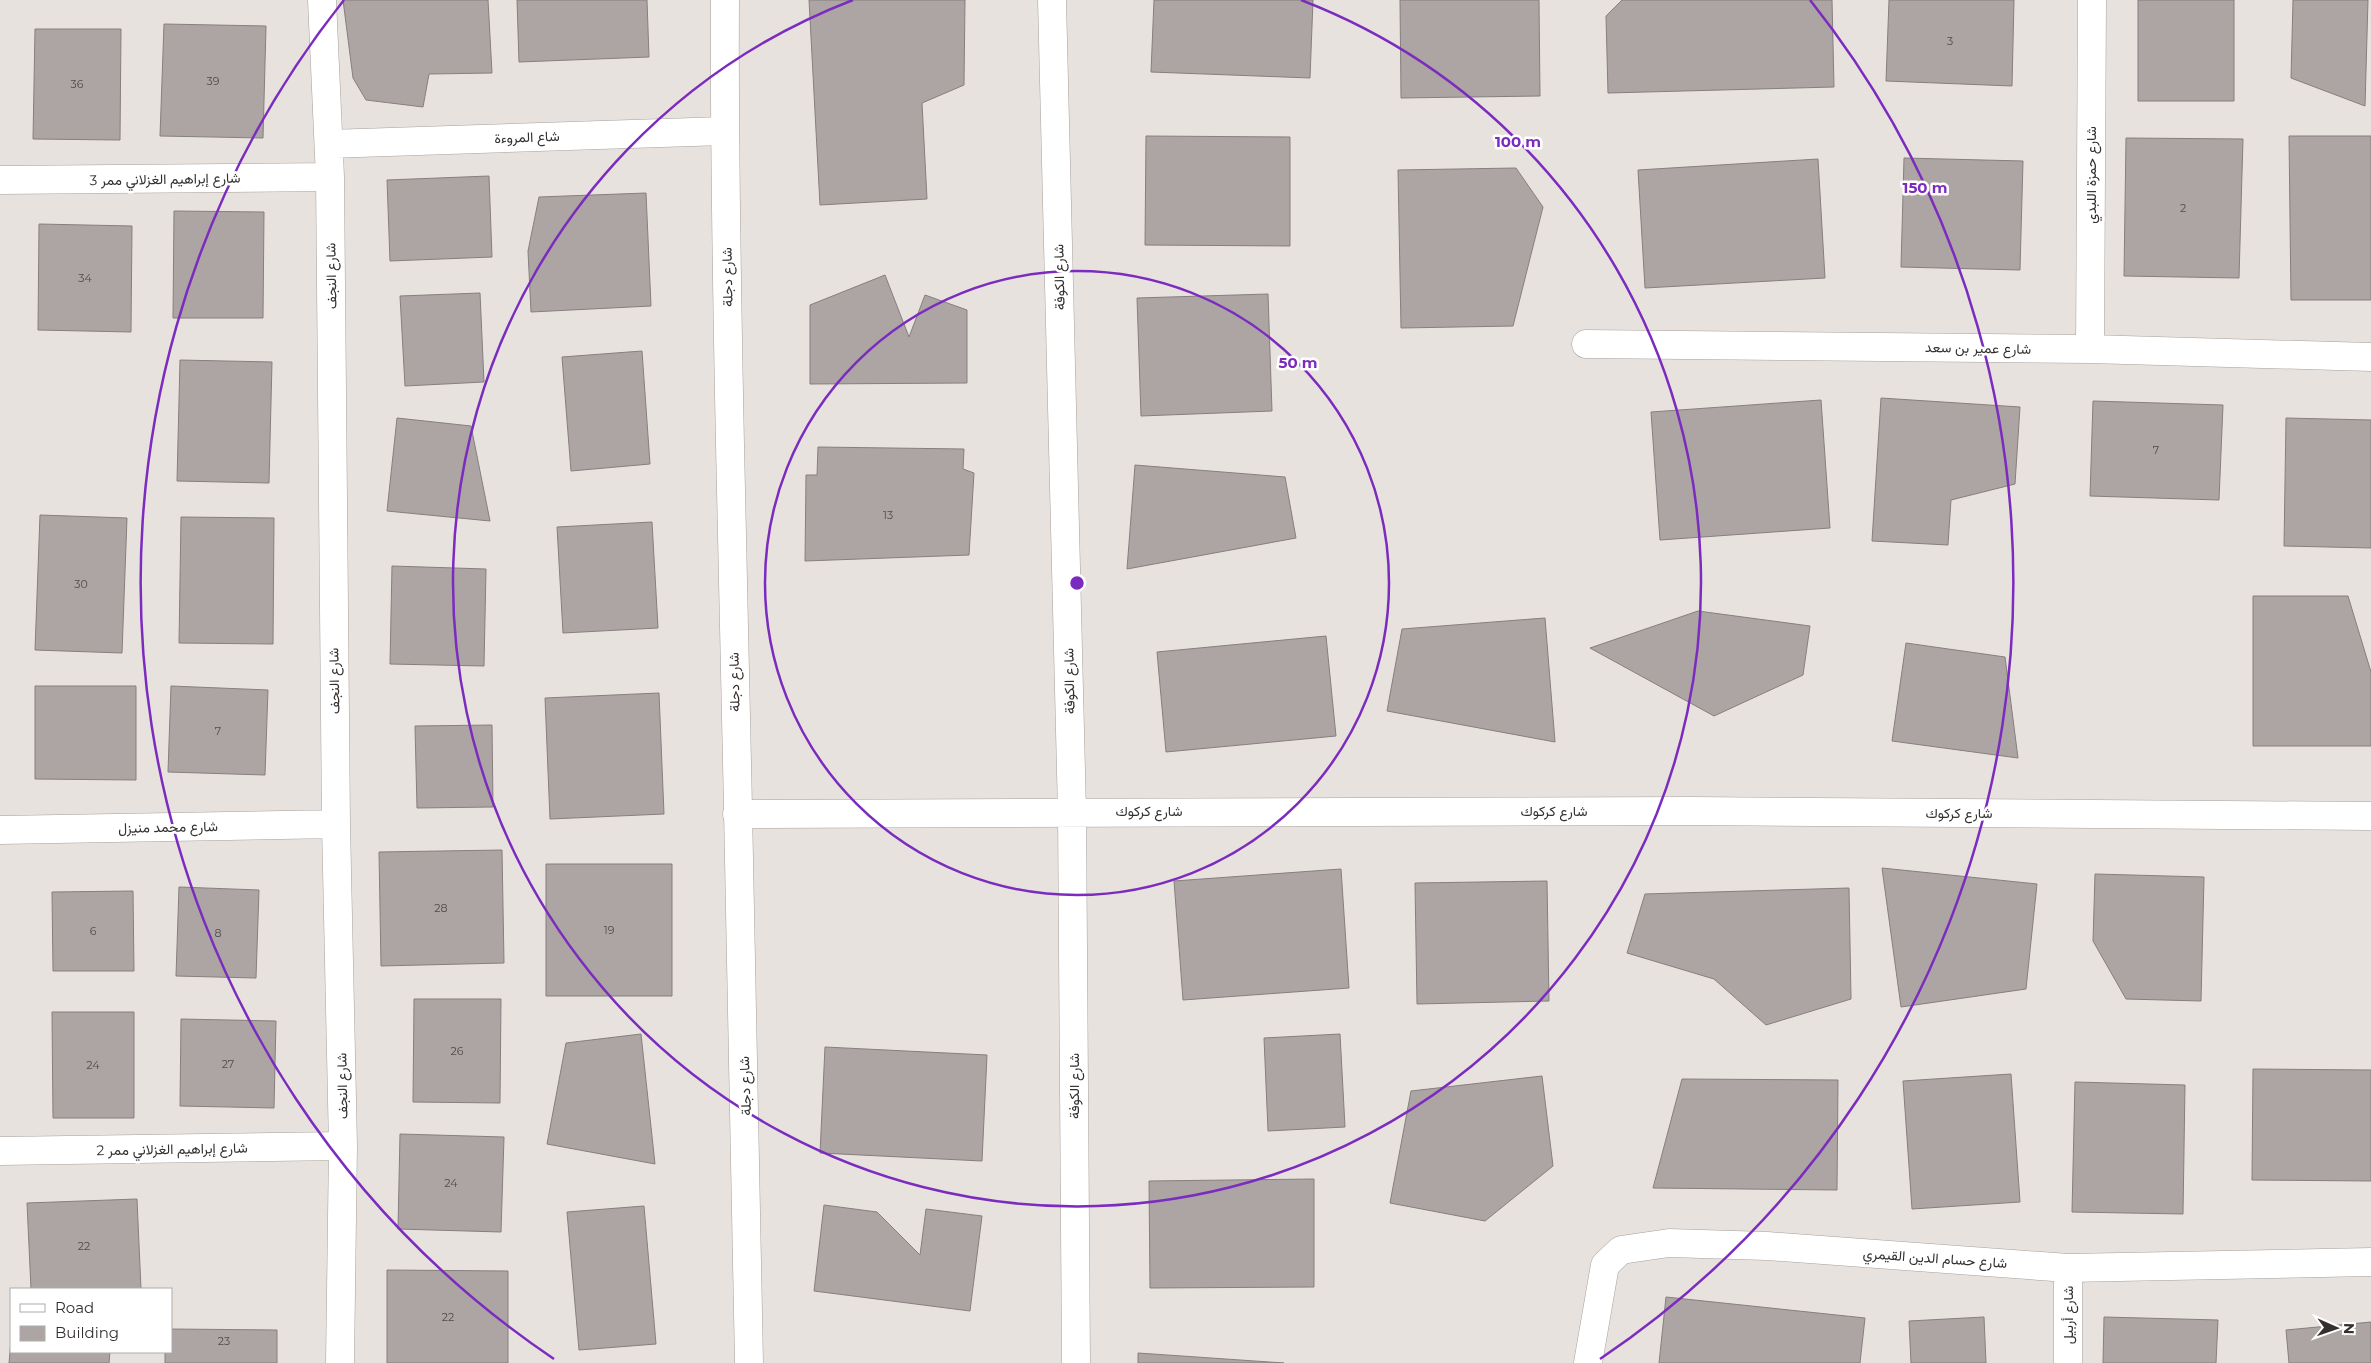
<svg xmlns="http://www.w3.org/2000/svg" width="2371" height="1363" font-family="Montserrat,Vazirmatn,sans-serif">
<rect width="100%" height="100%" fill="#e8e2de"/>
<path fill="#aca5a4" stroke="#867f7e" d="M343,0H488L492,73L429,74L423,107L366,100L353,78Z
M517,0H647L649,57L519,62Z
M809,0H965L964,85L922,103L927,199L820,205Z
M1154,0H1313L1310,78L1151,72Z
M1400,0H1539L1540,96L1401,98Z
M1622,0H1832L1834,87L1608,93L1606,16Z
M1889,0H2014L2012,86L1886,81Z
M2138,0H2234V101H2138Z
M2293,0H2368L2365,106L2291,78Z
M164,24L266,26L263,138L160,136Z
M35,29H121L120,140L33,139Z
M1146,136L1290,137V246L1145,245Z
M2289,136H2371V300H2291Z
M2126,138L2243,139L2239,278L2124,276Z
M1904,158L2023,161L2020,270L1901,267Z
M1818,159L1825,278L1645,288L1638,170Z
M1516,168L1543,207L1513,326L1401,328L1398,170Z
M489,176L492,257L390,261L387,180Z
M646,193L651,306L531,312L528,251L539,197Z
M174,211L264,212L263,318H173Z
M39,224L132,226L131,332L38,330Z
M885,275L909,337L925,295L967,310V383L810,384V305Z
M480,293L484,382L405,386L400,296Z
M1268,294L1272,411L1141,416L1137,298Z
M642,351L650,464L571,471L562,357Z
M180,360L272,362L269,483L177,481Z
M1881,398L2020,407L2015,484L1951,500L1948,545L1872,541Z
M1821,400L1830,528L1660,540L1651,412Z
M2093,401L2223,405L2219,500L2090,496Z
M397,418L471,426L490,521L387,511Z
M2286,418L2371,420V548L2284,546Z
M818,447L964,449L963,469L974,473L969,555L805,561L806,475H817Z
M1135,465L1285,477L1296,538L1127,569Z
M40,515L127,518L122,653L35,650Z
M181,517L274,518L273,644L179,643Z
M652,522L658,628L563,633L557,527Z
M392,566L486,569L484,666L390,664Z
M2253,596H2348L2371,672V746H2253Z
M1698,611L1810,626L1803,675L1714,716L1590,648Z
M1545,618L1555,742L1387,711L1402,629Z
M1326,636L1336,736L1166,752L1157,652Z
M1906,643L2005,657L2018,758L1892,741Z
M35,686H136V780L35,779Z
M171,686L268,690L265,775L168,772Z
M659,693L664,814L550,819L545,698Z
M492,725L493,807L417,808L415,726Z
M502,850L504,963L381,966L379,852Z
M546,864H672V996H546Z
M1882,868L2037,884L2026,989L1901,1007Z
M1341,869L1349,988L1183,1000L1174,881Z
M2095,874L2204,877L2201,1001L2126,999L2093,941Z
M1547,881L1549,1001L1417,1004L1415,883Z
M179,887L259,890L256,978L176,976Z
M1849,888L1851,999L1766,1025L1714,979L1627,953L1645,894Z
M133,891L134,971H53L52,892Z
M414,999H501L500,1103L413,1102Z
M52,1012H134V1118H53Z
M181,1019L276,1021L274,1108L180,1106Z
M641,1034L655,1164L547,1144L566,1043Z
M1340,1034L1345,1127L1268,1131L1264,1038Z
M825,1047L987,1055L982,1161L820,1153Z
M2253,1069L2371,1070V1181L2252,1180Z
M2011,1074L2020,1202L1912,1209L1903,1081Z
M1542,1076L1553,1166L1485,1221L1390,1203L1411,1091Z
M1682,1079L1838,1080L1837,1190L1653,1188Z
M2075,1082L2185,1085L2183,1214L2072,1212Z
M400,1134L504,1137L501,1232L398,1229Z
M1314,1179V1287L1150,1288L1149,1181Z
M137,1199L141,1289H31L27,1203Z
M824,1205L877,1212L920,1255L926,1209L982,1216L970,1311L814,1291Z
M644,1206L656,1344L579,1350L567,1212Z
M387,1270L508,1271V1363H387Z
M1666,1297L1865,1318L1860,1363H1659Z
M1984,1317L1986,1363H1911L1909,1321Z
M2104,1317L2218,1320L2216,1363H2103Z
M2371,1322V1363H2289L2286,1330Z
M171,1329L277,1330V1363H165V1352H171Z
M11,1341V1352H110L109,1363H9Z
M1138,1353L1284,1363H1138Z"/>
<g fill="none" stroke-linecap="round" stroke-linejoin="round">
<defs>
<path id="street" d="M322,0L330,177L336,824L343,1146L340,1363
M1052,0L1072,812L1076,1363
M329,144L724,131
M0,180L330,177
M1586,344L2090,349L2371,357
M2090,349L2092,0
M737,814L1692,811L2371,816
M0,830L336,824
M0,1151L343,1146
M1588,1363L1605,1265L1621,1250L1669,1243L1767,1246L2068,1268L2371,1262
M2068,1363V1268"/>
<path id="secondary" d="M725,0C724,148 727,297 730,445C736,751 745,1057 749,1363"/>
</defs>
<use href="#street" stroke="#a6a19d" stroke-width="29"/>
<use href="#secondary" stroke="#a6a19d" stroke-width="29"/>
<use href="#street" stroke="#fff" stroke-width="28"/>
<use href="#secondary" stroke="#fff" stroke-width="28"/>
</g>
<g fill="none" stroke="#7b2cbf" stroke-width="2.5">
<circle cx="1077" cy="583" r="312"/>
<path d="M1301 0A624 624 0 1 1 853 0"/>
<path d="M554 1359A936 936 0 0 1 344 0M1810 0A936 936 0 0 1 1600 1359"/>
</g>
<g text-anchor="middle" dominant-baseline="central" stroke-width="5" stroke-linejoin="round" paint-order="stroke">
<g font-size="11" fill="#514d4c">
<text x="1950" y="41">3</text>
<text x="213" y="81">39</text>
<text x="77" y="84">36</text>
<text x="2183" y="208">2</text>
<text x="85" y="278">34</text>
<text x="2156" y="450">7</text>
<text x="888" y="515">13</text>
<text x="81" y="584">30</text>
<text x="218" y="731">7</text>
<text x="441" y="908">28</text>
<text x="609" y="930">19</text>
<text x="93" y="931">6</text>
<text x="218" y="933">8</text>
<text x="457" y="1051">26</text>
<text x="228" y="1064">27</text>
<text x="93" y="1065">24</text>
<text x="451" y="1183">24</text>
<text x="84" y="1246">22</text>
<text x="448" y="1317">22</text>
<text x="224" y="1341">23</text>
</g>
<g font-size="14" fill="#33302f" stroke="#fff">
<text transform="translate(527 137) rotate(-2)">شاع المروءة</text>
<text transform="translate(2091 175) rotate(-90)">شارع حمزة اللبدي</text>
<text transform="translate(165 179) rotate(-1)">شارع إبراهيم الغزلاني ممر 3</text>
<text transform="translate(331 276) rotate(-91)">شارع النجف</text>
<text transform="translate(727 277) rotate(-91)">شارع دجلة</text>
<text transform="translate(1059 277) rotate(-91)">شارع الكوفة</text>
<text transform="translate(1978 348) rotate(1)">شارع عمير بن سعد</text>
<text transform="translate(334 681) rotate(-91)">شارع النجف</text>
<text transform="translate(1069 681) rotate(-91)">شارع الكوفة</text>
<text transform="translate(734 682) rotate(-91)">شارع دجلة</text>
<text x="1149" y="811">شارع كركوك</text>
<text x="1554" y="811">شارع كركوك</text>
<text x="1959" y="813">شارع كركوك</text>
<text transform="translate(168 827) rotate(-1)">شارع محمد منيزل</text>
<text transform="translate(342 1086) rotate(-91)">شارع النجف</text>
<text transform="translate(745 1086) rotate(-92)">شارع دجلة</text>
<text transform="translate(1074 1086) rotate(-90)">شارع الكوفة</text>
<text transform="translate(172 1149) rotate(-1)">شارع إبراهيم الغزلاني ممر 2</text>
<text transform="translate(1935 1258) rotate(4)">شارع حسام الدين القيمري</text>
<text transform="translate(2068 1315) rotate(-90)">شارع أربيل</text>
</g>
</g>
<circle cx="1077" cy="583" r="8" fill="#7b2cbf" stroke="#fff" stroke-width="2.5"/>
<g font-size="15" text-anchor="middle" font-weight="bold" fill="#7b2cbf" stroke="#fff" stroke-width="5" stroke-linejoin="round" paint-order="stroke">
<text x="1518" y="147">100 m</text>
<text x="1925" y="193">150 m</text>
<text x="1298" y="368">50 m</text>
</g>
<rect x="10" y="1288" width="162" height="65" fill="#ffffff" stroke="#adacac"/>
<rect x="20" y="1304" width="25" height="8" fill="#ffffff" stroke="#adacac"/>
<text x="55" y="1313" font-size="15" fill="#33302f">Road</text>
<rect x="20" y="1326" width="25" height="15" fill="#aca5a4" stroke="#adacac"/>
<text x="55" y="1338" font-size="15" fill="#33302f">Building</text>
<g transform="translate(2336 1328) rotate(92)" stroke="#ffffff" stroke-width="4" paint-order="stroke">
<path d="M0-4L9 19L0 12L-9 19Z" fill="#33302f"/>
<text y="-8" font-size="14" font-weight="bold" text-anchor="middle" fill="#33302f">N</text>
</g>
</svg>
